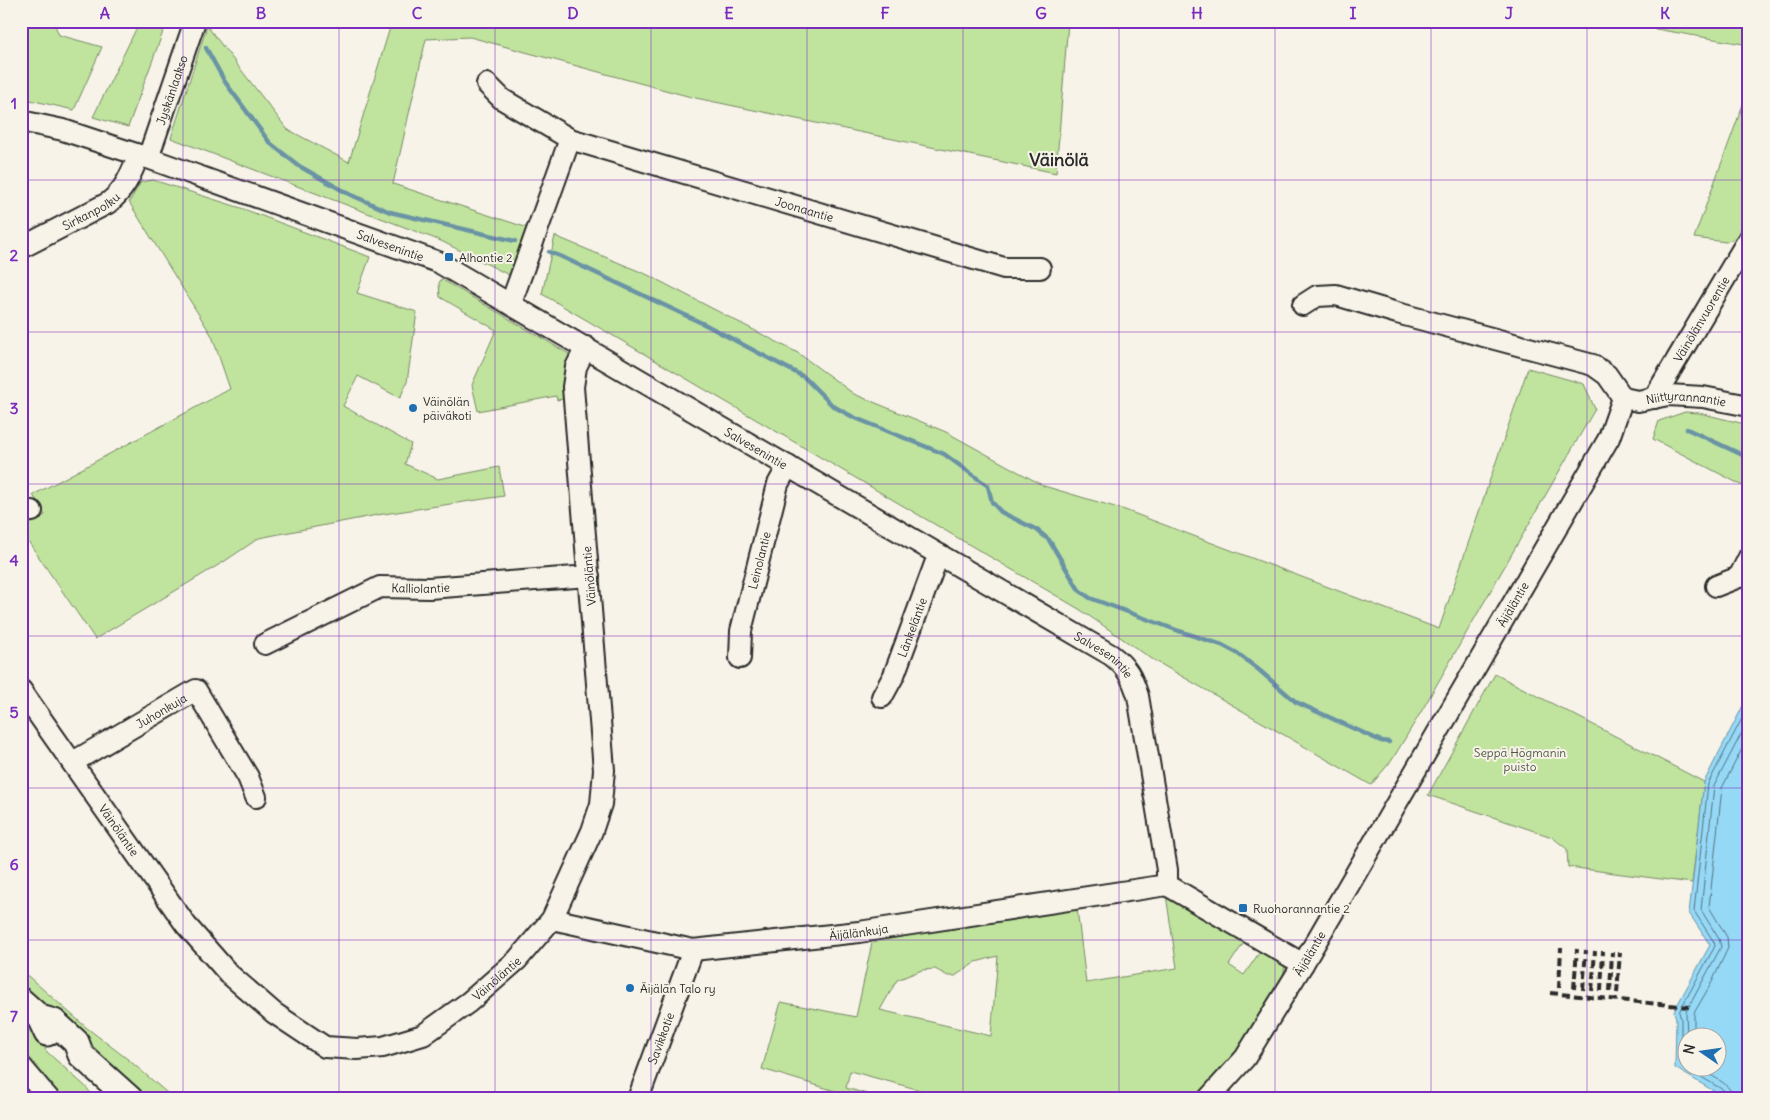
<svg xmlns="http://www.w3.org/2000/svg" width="1770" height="1120" font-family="Delius,sans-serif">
<rect width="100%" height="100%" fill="#f7f3e8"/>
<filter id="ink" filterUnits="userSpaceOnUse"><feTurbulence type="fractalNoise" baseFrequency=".02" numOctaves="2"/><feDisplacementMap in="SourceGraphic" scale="10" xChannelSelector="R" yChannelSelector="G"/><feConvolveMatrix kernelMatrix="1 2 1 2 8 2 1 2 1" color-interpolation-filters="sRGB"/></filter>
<g filter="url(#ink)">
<path fill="#c0e49e" stroke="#768864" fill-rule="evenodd" d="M21,21H53L59,35L102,47L74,110L21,98Z
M140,21H167L128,127L93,117Z
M392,21H1092L1068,22L1056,173L691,97L470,37L426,39L393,184L528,228L509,275L441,241L171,138L207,26L287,129L349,162Z
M1609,21H1749V45Z
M1749,88V232L1726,242L1694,238Z
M153,180L241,208L370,257L357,293L417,312L407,382L400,398L358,376L343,406L411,444L405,464L438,479L499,467L504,496L377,515L259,538L225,561L95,639L21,531V528L45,515L33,495L230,389L212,336L129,202L141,182Z
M555,236L648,275L798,353L854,394L946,432L1044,486L1125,510L1439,629L1528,368L1584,384L1595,409L1421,712L1392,760L1371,785L1152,659L1079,609L542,294Z
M441,279L569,354V398L557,400L556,396L478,411L472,385L496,330L440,297L439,283Z
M1685,412L1699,413L1749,425V489L1653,439L1659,421Z
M1495,674L1704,782L1692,883L1568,867L1567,849L1552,837L1428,795Z
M1166,895L1245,941L1229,965L1244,975L1261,950L1285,966L1281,986L1254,1032L1216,1079L1194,1099H953L850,1071L846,1088L884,1099H862L762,1069L781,1002L856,1017L873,938L1077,908L1086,983L1177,968ZM998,956L991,1036L880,1010L897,980L922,970L935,969L948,976H955L976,962Z
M21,970L87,1028L130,1061L174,1099H148L21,983Z
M21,1018L46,1042L45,1049L47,1052L86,1087L95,1099H59L21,1053Z"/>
<path fill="#95d9f7" stroke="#6b93a5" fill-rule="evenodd" d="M1749,694V1099H1722V1096L1675,1068L1676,1019L1674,1011L1710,945L1689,913L1704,782ZM1688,1038H1718V1068H1688Z"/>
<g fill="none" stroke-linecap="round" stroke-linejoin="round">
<path stroke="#55717d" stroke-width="1" d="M1694,1038V1013L1712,982L1728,948L1727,937L1709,907L1722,788L1749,735
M1688,1062L1686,1012L1721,947L1719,939L1701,910L1714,786L1749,719
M1696,1068C1709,1075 1733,1083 1733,1099
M1727,1099L1725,1091L1681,1065V1019L1679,1012L1715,946L1714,942L1694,911L1708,784L1749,705"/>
<path stroke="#6b93a5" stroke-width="4.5" d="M206,48L225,82L270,143L299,166L349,194L390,212L515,241
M549,252L560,256L706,325L804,377L833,406L853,417L944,454L988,486L992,502L1001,512L1037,530L1049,540L1079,590L1090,598L1179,631L1222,645L1237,653L1259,670L1296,702L1381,741L1389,742
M1687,429L1749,458"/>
<defs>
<g id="minor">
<path d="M487,84L502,99L570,139"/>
<path id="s1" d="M21,121L63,130L148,158L438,262L1111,655C1127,667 1132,677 1138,696L1167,870V885"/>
<path id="s2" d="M148,158L195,21"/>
<path id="s3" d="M21,248L108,203C125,190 131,174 139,155"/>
<path id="s4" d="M511,303L570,139L1004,268H1040"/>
<path id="s5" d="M1623,398L1638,401L1668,395L1703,397L1749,406"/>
<path id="s6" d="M1654,398L1749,238"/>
<path d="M21,512L32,511"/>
<path d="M1716,586L1739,577L1749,557"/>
<path id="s7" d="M265,644L380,587L429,588L589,576"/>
<path id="s8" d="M740,658L741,631L778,484L788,466"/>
<path id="s9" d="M21,690L186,925L229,974L274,1013L325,1047L357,1049L383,1047L423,1035L469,1002L517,960L552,919L592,831L601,804L604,770L573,387L576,367L586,347"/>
<path id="s10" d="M882,697L894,675L935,564L940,555"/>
<path id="s11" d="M73,762L196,690L248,777L256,797"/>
<path d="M1167,885L1303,964"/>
<path id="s12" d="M552,919L693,950L859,932L1167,885"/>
<path d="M21,1066L49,1099"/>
<path id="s13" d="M638,1099L693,950"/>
<path id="s14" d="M1208,1099L1245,1058L1303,964L1609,438L1623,398L1607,375L1593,365L1397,313L1336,295L1317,296L1303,305"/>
</g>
<path id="major" d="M21,1001L40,1018L47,1033
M40,1018L54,1022L76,1042L81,1055L130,1099"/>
</defs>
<use href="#minor" stroke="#2b2b2b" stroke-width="24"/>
<use href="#major" stroke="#2b2b2b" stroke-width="29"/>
<use href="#minor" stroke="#f7f3e8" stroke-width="20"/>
<use href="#major" stroke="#f7f3e8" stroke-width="25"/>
<path stroke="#2b2b2b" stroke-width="4" stroke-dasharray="8 4" stroke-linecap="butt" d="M1559,988L1561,948
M1574,989L1577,949
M1583,990L1586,950
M1592,991L1595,951
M1601,991L1603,951
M1610,992L1612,952
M1550,993L1689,1007
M1617,993L1620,952"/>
</g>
</g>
<path fill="none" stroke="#7b2cbf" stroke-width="1" stroke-opacity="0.55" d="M183,21V1099M339,21V1099M495,21V1099M651,21V1099M807,21V1099M963,21V1099M1119,21V1099M1275,21V1099M1431,21V1099M1587,21V1099M21,180H1749M21,332H1749M21,484H1749M21,636H1749M21,788H1749M21,940H1749"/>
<g fill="#1f6fb2" stroke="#f7f3e8" stroke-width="2">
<rect x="444" y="252" width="10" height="10" rx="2.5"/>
<circle cx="413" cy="408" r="5"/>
<rect x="1238" y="903" width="10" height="10" rx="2.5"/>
<circle cx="630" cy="988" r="5"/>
</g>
<g text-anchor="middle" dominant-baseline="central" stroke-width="4" stroke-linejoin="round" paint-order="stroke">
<g font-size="12" fill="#2b2b2b" stroke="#f7f3e8">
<text stroke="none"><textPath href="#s2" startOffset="72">Jyskänlaakso</textPath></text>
<text stroke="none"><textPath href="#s4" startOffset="419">Joonaantie</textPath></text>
<text stroke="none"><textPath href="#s3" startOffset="79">Sirkanpolku</textPath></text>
<text stroke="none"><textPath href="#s1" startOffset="390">Salvesenintie</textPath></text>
<text stroke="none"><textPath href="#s6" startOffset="92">Väinölänvuorentie</textPath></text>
<text stroke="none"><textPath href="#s5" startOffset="64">Niittyrannantie</textPath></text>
<text stroke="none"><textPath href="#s1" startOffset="809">Salvesenintie</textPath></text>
<text stroke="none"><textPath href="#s8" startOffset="100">Leinolantie</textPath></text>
<text transform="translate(589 576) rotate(-95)">Väinöläntie</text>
<text stroke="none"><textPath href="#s7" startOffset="169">Kalliolantie</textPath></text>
<text stroke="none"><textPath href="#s14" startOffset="582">Äijäläntie</textPath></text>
<text stroke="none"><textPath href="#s10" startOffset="76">Länkeläntie</textPath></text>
<text stroke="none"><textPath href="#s1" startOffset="1214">Salvesenintie</textPath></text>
<text stroke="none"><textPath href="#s11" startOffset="102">Juhonkuja</textPath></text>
<text stroke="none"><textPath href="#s9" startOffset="171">Väinöläntie</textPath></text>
<text stroke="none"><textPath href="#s12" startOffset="311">Äijälänkuja</textPath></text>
<text stroke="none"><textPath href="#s14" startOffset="178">Äijäläntie</textPath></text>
<text stroke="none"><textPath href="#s9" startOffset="666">Väinöläntie</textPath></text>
<text stroke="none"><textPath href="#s13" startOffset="65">Savikkotie</textPath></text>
</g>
<g font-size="12" fill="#2b2b2b" stroke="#f7f3e8" text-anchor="start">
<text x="459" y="257">Alhontie 2</text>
<text x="423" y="401">Väinölän<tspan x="423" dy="14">päiväkoti</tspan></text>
<text x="1253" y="908">Ruohorannantie 2</text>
<text x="640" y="988">Äijälän Talo ry</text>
</g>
<g font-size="12" fill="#505948" stroke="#f7f3e8">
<text x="1520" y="752">Seppä Högmanin<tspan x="1520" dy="14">puisto</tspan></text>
</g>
<g font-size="18" font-weight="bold" fill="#2b2b2b" stroke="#f7f3e8">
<text x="1059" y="159">Väinölä</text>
</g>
</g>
<rect width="1770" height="1120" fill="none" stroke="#f7f3e8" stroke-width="55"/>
<g transform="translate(1702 1052) rotate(283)"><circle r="24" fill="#f7f3e8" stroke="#a5a39c"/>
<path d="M0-4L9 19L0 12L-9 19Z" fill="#1f6fb2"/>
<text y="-8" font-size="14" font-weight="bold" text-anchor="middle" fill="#2b2b2b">N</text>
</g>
<rect x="28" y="28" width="1714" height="1064" fill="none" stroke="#7b2cbf" stroke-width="2"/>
<g font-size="16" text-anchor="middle" font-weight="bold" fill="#7b2cbf">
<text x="105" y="19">A</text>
<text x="261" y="19">B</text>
<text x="417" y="19">C</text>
<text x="573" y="19">D</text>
<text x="729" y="19">E</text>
<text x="885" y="19">F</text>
<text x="1041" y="19">G</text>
<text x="1197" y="19">H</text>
<text x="1353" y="19">I</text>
<text x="1509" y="19">J</text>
<text x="1665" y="19">K</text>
<text x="14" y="109">1</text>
<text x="14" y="261">2</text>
<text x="14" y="414">3</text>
<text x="14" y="566">4</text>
<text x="14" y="718">5</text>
<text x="14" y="870">6</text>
<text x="14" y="1022">7</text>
</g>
</svg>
